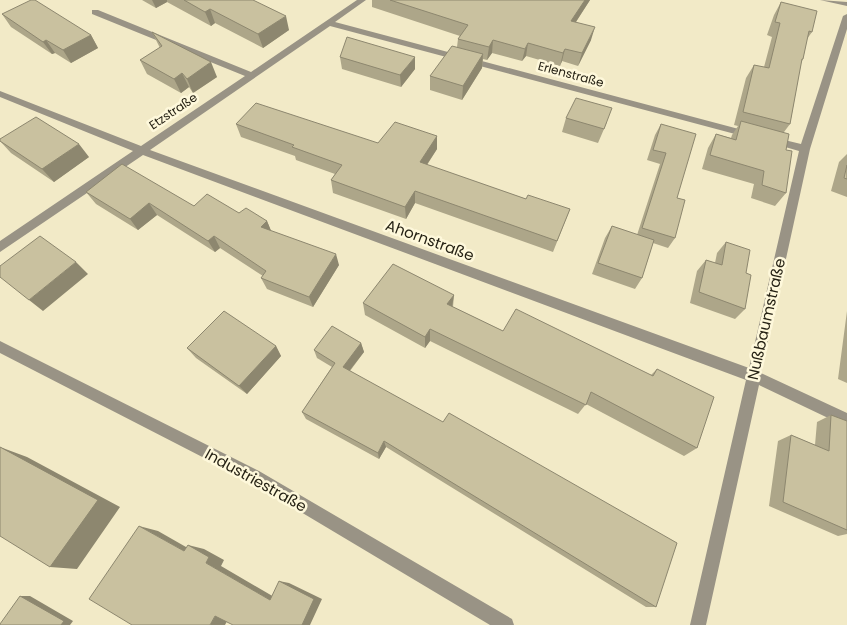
<svg xmlns="http://www.w3.org/2000/svg" width="847" height="625" font-family="Poppins,sans-serif">
<rect width="100%" height="100%" fill="#f2eac7"/>
<g fill="none" stroke-linecap="round" stroke-linejoin="round">
<path fill="#999385" fill-rule="evenodd" d="M357,0H366L335,22L750,132L755,135L750,138L330,26L150,150L749,368L799,151L768,142L767,140L772,137L801,144L843,16L847,14V29L810,149L761,373L847,413V427L759,385L706,625H690L746,380L143,155L0,252V241L133,151L0,97V91L141,146L245,76L92,14V10H98L251,72Z
M820,0L847,2V6Z
M0,341L259,471L512,619L514,625H490L249,481L0,353Z"/>
</g>
<path fill="#ada689" d="M142,0H253L289,30L263,48L215,23L211,26L167,2L156,8Z
M372,0H590L576,22L591,40L578,66L562,61L560,66L526,56L522,61L492,53L487,60L483,59L482,68L462,100L430,90V76L457,47L458,39L460,36L372,7Z
M781,2L812,32L807,39L803,59L801,63L790,124L784,132L786,150V193L775,206L751,198L754,184L702,169L708,148L716,134L731,138L732,135L738,126L734,125L746,78L754,65L764,67L772,37L767,35L774,15Z
M2,14L91,35L98,48L71,63L55,53L52,54L11,27Z
M152,32L217,77L193,93L189,87L181,93L147,74L140,60L160,48Z
M340,57L415,69L401,87L342,69Z
M566,118L607,122L598,143L562,132Z
M236,124L378,143L437,136V149L427,165L526,199L570,209L553,252L415,203L406,219L333,193L331,180L335,174L296,160L295,156L241,137Z
M661,124L677,198L675,238L668,248L653,243L642,278L635,289L592,274L605,238L612,226L637,235L660,164L647,160L655,135Z
M0,141L89,157L54,182L11,153Z
M847,154V197L831,191L839,162Z
M86,192L194,206L239,213L267,221L271,231L339,265L313,307L267,289L261,278L263,276L220,248L215,252L157,215L138,230L96,204Z
M726,242L745,309L735,319L690,303L697,271L706,260L715,263L717,253Z
M454,295L453,307L503,331L651,375L657,369L697,448L684,456L586,404L578,414L430,341L425,348L365,315L363,303Z
M847,311V383L838,379Z
M361,343L364,352L350,371L656,607H646L386,447L379,459L306,419L302,412L332,367L317,358L314,350Z
M276,346L281,356L247,394L196,358L187,348Z
M831,415L847,421V534L838,536L769,506L778,441L791,435L815,445L817,422Z"/>
<path fill="#8d876f" d="M152,0H167V2L156,8Z
M585,0H590L568,34L571,21Z
M210,9L215,23L211,26L205,12Z
M286,16L289,30L263,48L258,34Z
M595,27L591,40L578,66L582,53Z
M91,35L98,48L71,63L63,50Z
M46,40L55,53L52,54L43,42Z
M493,40L492,53L487,60L489,47Z
M528,43L526,56L522,61L525,49Z
M565,49L562,61L560,66L563,53Z
M483,54L482,68L462,100L463,86Z
M415,57V69L401,87L400,75Z
M211,62L217,77L193,93L187,79Z
M182,73L189,87L181,93L174,79Z
M437,136V149L420,175V162Z
M79,144L89,157L54,182L42,169Z
M415,191V203L406,219L405,207Z
M149,203L157,215L138,230L130,219Z
M267,221L272,233L261,227Z
M214,236L220,248L215,252L208,241Z
M336,254L339,265L313,307L309,297Z
M76,262L88,274L43,311L29,300Z
M454,295L452,307L447,304Z
M430,329V341L425,348V337Z
M361,343L364,352L346,375L343,367Z
M276,346L281,356L247,394L239,386Z
M384,441L386,447L379,459L378,453Z
M0,447L27,457L120,507L77,569L50,567Z
M139,526L158,531L200,555L184,551Z
M188,545L204,549L224,560L221,566L281,601L270,600L206,563Z
M279,581L289,583L322,599L310,625H302Z
M20,596H30L73,621L70,625H61Z
M230,615L225,625H210L215,616Z"/>
<path fill="#c9c19f" stroke="#8d876f" d="M31,0H35L91,35L63,50L46,40L43,42L2,14Z
M184,0H253L286,16L258,34L210,9L205,12Z
M390,0H585L571,21L595,27L582,53L565,49L563,53L528,43L525,49L493,40L489,47L458,39L468,25Z
M781,2L817,11L812,32L809,31L803,59H802L790,124L743,112L754,65L769,68L780,23L775,22Z
M152,32L211,62L187,79L182,73L174,79L140,60L162,46Z
M347,37L415,57L400,75L340,57Z
M452,46L483,54L463,86L430,76Z
M576,98L612,108L604,129L566,118Z
M256,103L378,143L395,122L437,136L420,162L526,199L528,195L570,209L557,241L415,191L405,207L331,180L342,165L292,147L294,145L236,124Z
M36,117L79,144L42,169L0,141V139Z
M741,121L789,134L786,150L792,151L786,193L762,185L764,171L710,155L716,134L736,140Z
M661,124L696,134L677,198L685,200L675,238L642,228L666,153L653,150Z
M122,164L194,206L207,194L239,213L246,208L267,221L261,227L336,254L309,297L261,278L266,271L214,236L208,241L149,203L130,219L86,192Z
M847,165V179L844,178Z
M612,226L654,240L642,278L598,263Z
M40,236L76,262L29,300L0,277V266Z
M726,242L750,250L746,273L751,275L745,309L699,292L706,260L722,265Z
M393,264L454,295L447,304L503,331L516,309L653,376L657,369L714,397L697,448L591,392L586,405L430,329L425,337L363,303Z
M224,311L276,346L239,386L187,348Z
M332,326L361,343L343,367L443,422L449,413L677,543L656,607L384,441L378,453L302,412L335,363L314,350Z
M831,415L847,421V530L783,502L791,435L829,451Z
M0,447L98,500L50,567L0,536Z
M139,526L184,551L188,545L209,557L206,563L270,600L279,581L314,599L302,625H233L215,616L210,625H132L89,599Z
M20,596L64,621L61,625H0V624Z"/>
<g text-anchor="middle" dominant-baseline="central" stroke-width="5" stroke-linejoin="round" paint-order="stroke">
<g font-size="12" fill="#252114" stroke="#fef8db">
<text transform="translate(571 74) rotate(15)">Erlenstraße</text>
<text transform="translate(173 111) rotate(-34)">Etzstraße</text>
</g>
<g font-size="15" fill="#252114" stroke="#fef8db">
<text transform="translate(430 240) rotate(20)">Ahornstraße</text>
<text transform="translate(766 319) rotate(-77)">Nußbaumstraße</text>
<text transform="translate(256 480) rotate(29)">Industriestraße</text>
</g>
</g>
</svg>
